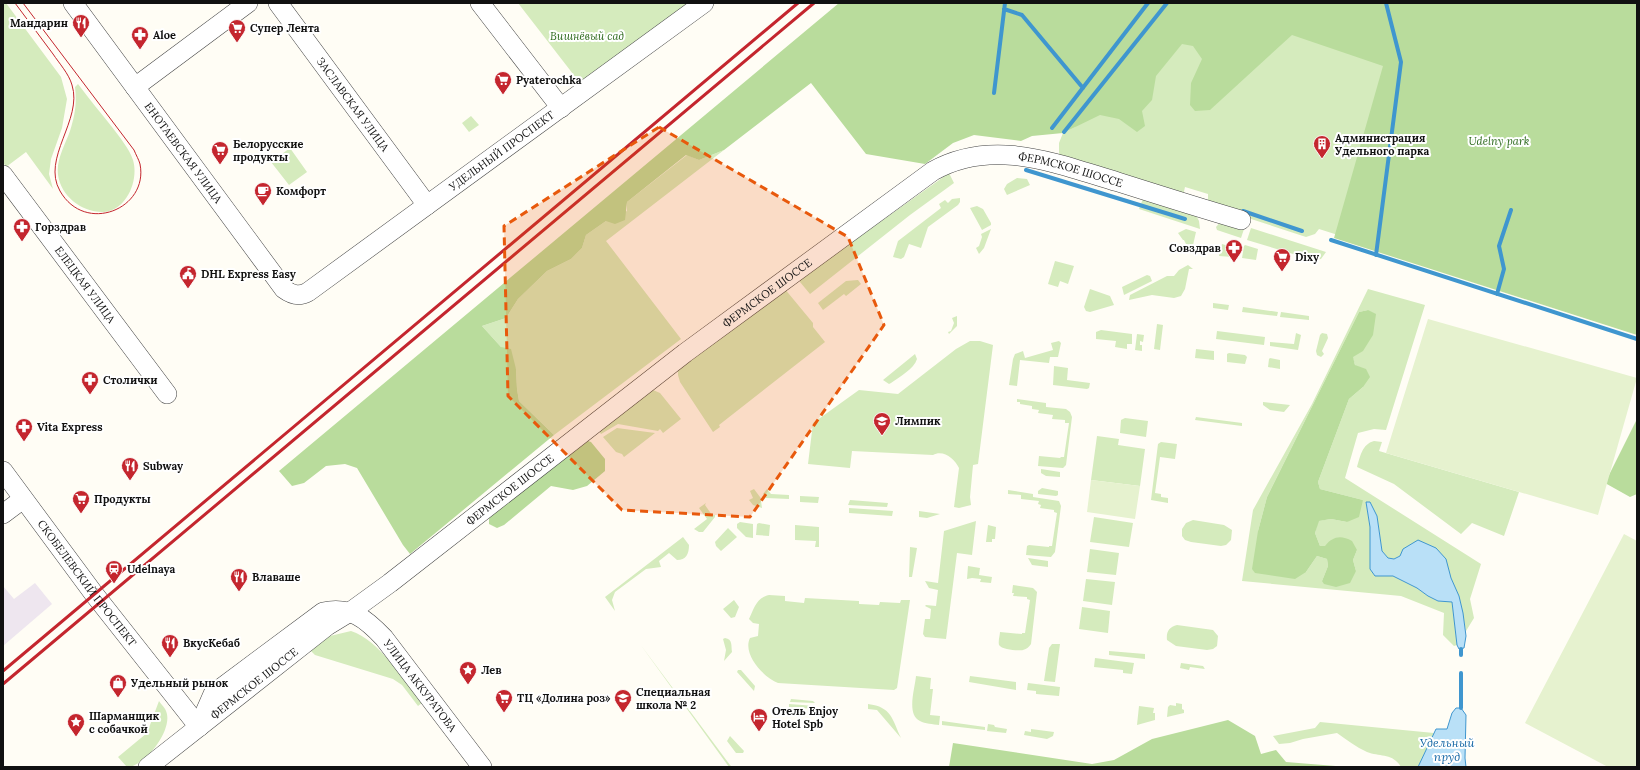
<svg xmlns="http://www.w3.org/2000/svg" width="1640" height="770" font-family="Lora,serif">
<rect width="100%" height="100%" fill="#fffdf5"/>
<path fill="#eee6ef" d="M35,583L52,604L3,646V586L14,599Z"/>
<path fill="#d5ebbd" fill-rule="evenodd" d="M3,3H6L61,77L67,99L62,128L51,159L49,174L53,189L26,152L6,167L3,162Z
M518,3H684L686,5L580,83Z
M1175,3H1637V330L1319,229L1315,234L1306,237L1248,218L1208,201V194L1185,187L1183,196L1059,155V143L1063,133L1075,127Z
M78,84C89,99 101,113 112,127C120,138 129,148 133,160C139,180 127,210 104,212C82,213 61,196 58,175C56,160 65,145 70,131C75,115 77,103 75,87Z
M471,116L479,125L469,132L462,123Z
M290,148L307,172L289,185L271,162Z
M724,150L606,241L681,339L554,435L519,401L517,389L516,369L501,347L482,326L506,318L518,299L547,271L571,259L582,248L586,235L606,221L627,211V202L687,155L699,160Z
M949,173L954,183L910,215L810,294L800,282V279Z
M1017,178L1027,179L1030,185L1007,195L1004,189L1007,184Z
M1144,196L1196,215L1199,221L1200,229L1139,209Z
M960,198V202L958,205L928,227L921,248L909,244L904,257L901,259L893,257L898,241L941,208L939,204L945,200L948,203L952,199Z
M977,206L983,209L991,223V225L982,230L970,208Z
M1223,219L1245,226L1241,238L1217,230L1216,227Z
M1251,228L1326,252L1321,259L1313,260L1247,240Z
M991,229L984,248L979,254L976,248L979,246L982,237L981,234Z
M1186,229L1196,232L1191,254L1184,240H1183L1178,233Z
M1222,244L1235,248L1233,257L1219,256Z
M1245,245L1258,249L1256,260L1242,258L1244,246Z
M1055,261L1074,266L1068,284L1060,281L1058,287L1048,284Z
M1188,265L1193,269H1189L1185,289L1181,296L1174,298L1152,295L1129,300L1130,295L1167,276H1174L1179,270Z
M1147,275L1150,276L1152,281L1124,295L1122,287Z
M858,280L861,284L846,296L844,294L823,310L818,303L846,281Z
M784,288L813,323V327L825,342L719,425L720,427L713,432L680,382L678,375V370Z
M1090,289L1110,296L1114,305L1090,312L1086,311L1084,307Z
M1368,289L1425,305L1386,430L1374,429L1358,433L1345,478L1481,564L1470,599L1474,618L1466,631L1459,596L1451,578L1400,556L1394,559L1388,558L1382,551L1377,516L1366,502L1370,526V568L1375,576H1393L1417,588L1428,596L1438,601L1452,602L1457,645L1454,646L1443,635L1444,613L1401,596L1242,581L1253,510L1312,404ZM1368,310L1352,356L1363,387L1349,399L1318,482L1320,489L1363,500L1347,522L1331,519L1318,521L1315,533L1320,546L1357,550L1353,560L1356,571L1322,581L1328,566L1327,559L1317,556L1306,572L1258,531L1267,497L1359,312Z
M1213,303L1229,305L1228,310L1213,308Z
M1243,307L1278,312L1277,316L1242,312Z
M1281,312L1309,316V320L1280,317Z
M957,316V326L949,334L948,332L951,331L954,323L952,318Z
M1157,324L1163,325L1160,350L1154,349Z
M1101,330L1132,334V344H1127V349L1115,347L1116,341L1096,339V332Z
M1217,331L1265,337L1264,345L1216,339Z
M1296,333L1301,335L1298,350L1270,346V342L1294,344Z
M1322,333L1327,334L1328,338L1322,351L1324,354L1321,357L1317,355L1316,351L1320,335Z
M1137,334L1144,335L1143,342L1140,341V345H1142V351L1135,350Z
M970,341H980L993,345L978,464L973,465L970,497L971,505L959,508L954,507L959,468C955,459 943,449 933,455L852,451L850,468L808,464L813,423L859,390L898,394L956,349Z
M1059,341L1061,343L1058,357H1050L1049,363L1020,360L1017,386L1009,385L1013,359L1015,354L1023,351L1025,358L1053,350L1051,343Z
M1196,349L1214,351V360L1195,358Z
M1229,353L1245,355L1247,357L1245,364L1227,362V354Z
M915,354L917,359C914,369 899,377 891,383L889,384L883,380Z
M1269,359L1270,358L1280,360V369L1268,367Z
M1054,366L1068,368L1067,380L1090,383L1089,388L1087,389L1053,385Z
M653,390L660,393L681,419L663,433L660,429L658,431L618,424L601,434L599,431Z
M1017,399L1046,403V407L1066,409L1070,412L1072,417L1066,465L1063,468L1038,466L1039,456L1060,458L1061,457H1064L1069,423H1065V420L1052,419L1053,415L1038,413L1039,410L1032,409V406L1020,404V402H1017Z
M1263,402L1290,405L1284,412L1270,410L1263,405Z
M1196,417L1242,423V426L1195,420Z
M1125,418L1148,421L1146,437L1120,433L1121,420Z
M617,428L655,433L624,457L622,454L616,452L603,437Z
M1097,436L1119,439L1118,445L1145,449L1140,486L1091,480Z
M1374,441L1382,442L1379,451L1519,492L1504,536L1472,523L1461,534L1394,484L1357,467C1360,457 1362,444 1374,441Z
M1161,442L1177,444L1175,459L1160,457L1155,493L1161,494V497L1168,498V503L1151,500L1158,444Z
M1041,469L1060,472V477L1046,476L1041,473Z
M1042,488L1058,491V495L1056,496L1038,494V491Z
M754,489L763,501H761L762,508L753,505L749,500L753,498L750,491Z
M767,489L771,494L789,495V499L766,498L763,494Z
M1008,490L1033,494V497L1059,501L1061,506L1055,552L1051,557L1026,555L1027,546L1029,545L1049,547V546H1052L1057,513L1054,512V510L1040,508L1041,505L1038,504L1039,501L1021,499V495L1008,494Z
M800,496L819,497L818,503L800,502Z
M850,500L888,503L887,507L848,505Z
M706,503L705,505L712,515H715V517L703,532H699L694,529L707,519L699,508Z
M849,508L893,511L892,516L849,513Z
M919,511L940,514L927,518L919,517Z
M1094,517L1133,523L1129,547L1090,542Z
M1193,520L1224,525L1232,530L1231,540L1226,545L1221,546L1191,542L1185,540L1182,536V529L1186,523Z
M976,521L972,555L957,553L946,639L925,637L923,634L925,619H930L931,609L925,606L926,605L936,606L938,590L929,588L925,581L938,583L944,531Z
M740,522L753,524V538L746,537L737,528V524Z
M759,523L770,525L769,536L756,535L757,524Z
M795,525L819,527V547H815L816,541L795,540Z
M988,525L996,527L995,539H992V542H986Z
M728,528L737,537L721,551L716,546L715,542Z
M683,537L689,545C689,554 686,560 677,560L669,553L659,561L661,567L646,569L615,592L612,600L615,611L605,597Z
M910,547L917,548L912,577H909Z
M1090,549L1119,553L1116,575L1087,572Z
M1028,558L1048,561V567L1032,565Z
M968,566L980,568L979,575L992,577L991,583L980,582L981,579L972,578L967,579Z
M1086,579L1115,582L1112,605L1083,601Z
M1013,585L1033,588L1037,592L1031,644C1029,647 1027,649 1023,650C1019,651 1002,650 999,645C998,641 1000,635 1000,632L1022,634V633H1025L1030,600L1027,599V597L1013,596L1014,593H1012Z
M769,595L785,596V601L804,603L805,598L859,601V604L879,605L880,602L900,603L901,600H910L897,688L894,690L778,683C764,678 742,654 750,638L758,636L759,624L753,623L749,619C754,609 756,598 769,595Z
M734,600L739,607L735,617L731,618L723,609Z
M1082,607L1110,611L1108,633L1079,629Z
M1177,625L1213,630L1218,636L1217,646L1213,649L1207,650L1176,646L1167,640C1166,632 1169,627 1177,625Z
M351,631C379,640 404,680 422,703L418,706L402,685L393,679L315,655L309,649L330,636Z
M725,638C733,639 731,646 732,652L724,661L726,650L723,639Z
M640,644L730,765L732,767H729Z
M1052,644H1060L1055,682L1044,681L1049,648Z
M1109,651L1145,654V659L1109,655Z
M1095,658L1134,663L1132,674L1123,673V670L1094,667Z
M1181,663L1203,666L1205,669L1190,667L1189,670L1180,668Z
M738,670H741L755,686L754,691L737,672Z
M916,676L931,678L930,689H933L930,715L940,716L939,725C933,724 925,724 920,721C906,715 915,688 916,676Z
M970,676L1016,682V690L969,682Z
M1028,683L1060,687L1059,696L1036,694V691L1027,690Z
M791,699L813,701L815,703L790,702Z
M159,701C161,704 165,708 166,711C174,729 145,767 127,767L118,757L147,733Z
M1176,703L1182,704V709L1184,710V713L1167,717L1168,707L1170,705L1176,706Z
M789,704L815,706V709L789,707Z
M868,704C892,707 892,719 901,738L877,710L868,709Z
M1139,706L1154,708L1153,713H1155V720L1137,725Z
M942,721L985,727V730L942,725Z
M1320,722L1434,733L1418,767H1401C1393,753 1380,757 1367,752C1356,747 1347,740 1337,733L1303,739L1290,743L1279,744L1273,736L1315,728Z
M988,724L994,725L995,727L1007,729L1006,733L987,731Z
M1031,729L1054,732L1053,736L1047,739L1024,735L1025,731L1031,732Z
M730,736L744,751L743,753H736L727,741Z"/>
<path fill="#b9dc9c" d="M839,3H1637V335L1334,238L1383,66L1292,35L1210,110L1195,111L1190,105L1191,83L1202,59L1193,46L1182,44L1156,76L1152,100L1142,111L1145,126L1137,132L1119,119L1100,115L1063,133L1032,136L1021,141L974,135L953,143L925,164L866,154L811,83L724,150L699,160L686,155L627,202L625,220L615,224L606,221L586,235L582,248L571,259L547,271L518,299L506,318L482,326L501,347L511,349L516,369L517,389L519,401L554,435L410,554L403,545L357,468L345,464L326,466L304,483L292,486L279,471Z
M1368,310L1376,314L1373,335L1363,351L1353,357L1355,365L1366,369L1370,377L1363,387L1349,399L1318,482L1320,489L1363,500L1359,517L1347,522L1331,519L1319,521L1315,533L1320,546H1325C1333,536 1341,535 1352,541L1357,550L1353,560L1356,571L1350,583L1336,587L1324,584L1322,581L1328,566L1327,559L1317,556L1306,572L1295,579L1255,573L1252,569L1258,531L1267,497L1359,312Z
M1637,419V494L1630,497L1605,483Z
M588,441L591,442L605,459V471L587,486L573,490L551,486L504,525L497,528L489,524V517Z
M1228,720L1255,736L1261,754L1276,750L1286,762L1348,767H949L953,743L1092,764L1114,760L1152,739Z"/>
<path fill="#e6f2cf" d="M1428,319L1637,378L1598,515L1386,453Z
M1091,480L1140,486L1135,519L1087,512Z
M1624,534L1637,541V767H1608L1525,723Z"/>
<path fill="#b9e0f7" stroke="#3f96cf" d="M1366,502H1370L1377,516L1382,551L1388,558L1394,559L1400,556L1403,549L1418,540L1436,548L1446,559L1451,578L1459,596L1463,613L1466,636L1464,648L1459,649L1457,645L1452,602L1438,601L1428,596L1417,588L1393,576H1375L1370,569V527Z
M1456,708H1461L1466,715L1465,758L1466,767H1418L1436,729H1447L1452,713Z"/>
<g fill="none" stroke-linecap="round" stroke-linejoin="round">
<path stroke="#3f96cf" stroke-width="4" d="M1004,9L1022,15L1083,88
M994,93L1005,3
M1052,128L1148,3
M1064,132L1167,3
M1026,170L1185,219
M1243,211L1302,231
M1331,240L1637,339
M1376,255L1401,62L1386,3
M1497,294L1504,269L1499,246L1511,210
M1461,655V649
M1461,673V708"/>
<defs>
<g id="minor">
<path id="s1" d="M73,3L284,289C292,295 299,297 308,292L704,3"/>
<path id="s2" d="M278,3L427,205"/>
<path d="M480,3L561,108"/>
<path d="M135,87L248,3"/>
<path id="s3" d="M3,175L167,394"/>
<path id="s4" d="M3,471L94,594L199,727"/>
<path d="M3,514L23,499"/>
<path id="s5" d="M199,726L213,694L323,612C351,606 366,619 384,638L482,767"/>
<path id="s6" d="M148,767L327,626L350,612L390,583L685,353L933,171C994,137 1057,164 1118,182C1159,195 1200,208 1241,220"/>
</g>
</defs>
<use href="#minor" stroke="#444" stroke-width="20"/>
<use href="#minor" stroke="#fff" stroke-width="19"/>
<path stroke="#c4262e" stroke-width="1" d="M15,3C28,20 40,37 53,54C59,63 69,74 72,85C83,120 41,158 60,191C85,235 149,209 140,164C139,160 136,155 134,150L23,3"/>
<path stroke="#c4262e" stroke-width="3" d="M3,671L798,3
M3,684L814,3"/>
</g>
<path fill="#e8590c" fill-opacity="0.2" stroke="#e8590c" stroke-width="3" stroke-dasharray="8 5" stroke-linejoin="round" d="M659,127L848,237L884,325L750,517L622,510L508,396L504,226Z"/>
<defs>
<symbol id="restaurant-pin" viewBox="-11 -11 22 30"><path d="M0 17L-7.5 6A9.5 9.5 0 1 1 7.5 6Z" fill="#c4262e" stroke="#fff"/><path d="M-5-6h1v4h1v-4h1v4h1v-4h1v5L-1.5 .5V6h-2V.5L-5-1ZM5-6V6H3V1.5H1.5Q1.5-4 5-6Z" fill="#fff"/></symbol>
<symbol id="supermarket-pin" viewBox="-11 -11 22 30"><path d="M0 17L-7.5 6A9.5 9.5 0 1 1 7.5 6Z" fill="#c4262e" stroke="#fff"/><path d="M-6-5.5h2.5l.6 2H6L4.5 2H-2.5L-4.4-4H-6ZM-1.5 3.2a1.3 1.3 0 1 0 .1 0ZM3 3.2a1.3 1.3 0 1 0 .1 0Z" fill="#fff"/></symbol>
<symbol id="pharmacy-pin" viewBox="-11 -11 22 30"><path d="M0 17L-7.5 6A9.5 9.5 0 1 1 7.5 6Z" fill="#c4262e" stroke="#fff"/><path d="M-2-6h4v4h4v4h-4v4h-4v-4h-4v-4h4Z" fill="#fff"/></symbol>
<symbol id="building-pin" viewBox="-11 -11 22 30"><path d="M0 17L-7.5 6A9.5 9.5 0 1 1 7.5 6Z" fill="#c4262e" stroke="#fff"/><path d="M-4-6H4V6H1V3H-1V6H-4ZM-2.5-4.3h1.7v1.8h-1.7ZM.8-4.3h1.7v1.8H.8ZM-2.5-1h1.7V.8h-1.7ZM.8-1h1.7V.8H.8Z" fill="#fff"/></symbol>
<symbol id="cafe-pin" viewBox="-11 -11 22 30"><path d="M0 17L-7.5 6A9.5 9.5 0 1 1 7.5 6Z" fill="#c4262e" stroke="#fff"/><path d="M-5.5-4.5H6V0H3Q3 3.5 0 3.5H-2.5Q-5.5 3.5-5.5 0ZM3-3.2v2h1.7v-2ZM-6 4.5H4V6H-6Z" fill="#fff"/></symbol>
<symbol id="civic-pin" viewBox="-11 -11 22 30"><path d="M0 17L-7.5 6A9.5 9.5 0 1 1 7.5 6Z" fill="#c4262e" stroke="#fff"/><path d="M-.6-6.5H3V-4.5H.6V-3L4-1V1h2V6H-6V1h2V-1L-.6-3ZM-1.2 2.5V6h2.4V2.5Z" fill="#fff"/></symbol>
<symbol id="school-pin" viewBox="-11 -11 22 30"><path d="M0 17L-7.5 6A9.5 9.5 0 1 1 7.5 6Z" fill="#c4262e" stroke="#fff"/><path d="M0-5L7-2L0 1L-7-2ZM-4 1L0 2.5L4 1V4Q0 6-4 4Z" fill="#fff"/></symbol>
<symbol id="station-pin" viewBox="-11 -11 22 30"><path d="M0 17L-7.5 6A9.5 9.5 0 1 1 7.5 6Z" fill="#c4262e" stroke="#fff"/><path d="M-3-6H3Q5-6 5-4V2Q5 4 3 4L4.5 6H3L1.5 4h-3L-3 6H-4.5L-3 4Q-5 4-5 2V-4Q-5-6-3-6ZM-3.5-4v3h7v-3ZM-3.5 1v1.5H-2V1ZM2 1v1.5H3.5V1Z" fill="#fff"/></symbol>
<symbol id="sight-pin" viewBox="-11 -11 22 30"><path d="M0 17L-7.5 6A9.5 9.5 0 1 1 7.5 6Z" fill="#c4262e" stroke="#fff"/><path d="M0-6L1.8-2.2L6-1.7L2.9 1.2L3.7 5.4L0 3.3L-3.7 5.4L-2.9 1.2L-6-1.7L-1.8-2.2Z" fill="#fff"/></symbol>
<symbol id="shop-pin" viewBox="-11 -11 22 30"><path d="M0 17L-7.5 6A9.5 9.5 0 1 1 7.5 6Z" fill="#c4262e" stroke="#fff"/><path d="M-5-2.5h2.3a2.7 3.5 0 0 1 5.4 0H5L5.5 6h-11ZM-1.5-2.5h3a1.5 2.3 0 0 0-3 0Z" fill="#fff"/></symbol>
<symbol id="hotel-pin" viewBox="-11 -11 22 30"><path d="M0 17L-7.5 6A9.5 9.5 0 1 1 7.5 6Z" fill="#c4262e" stroke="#fff"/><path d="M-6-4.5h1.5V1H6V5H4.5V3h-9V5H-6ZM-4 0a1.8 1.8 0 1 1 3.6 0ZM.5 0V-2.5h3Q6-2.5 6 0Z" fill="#fff"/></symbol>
</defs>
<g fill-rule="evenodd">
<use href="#restaurant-pin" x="71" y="13" width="20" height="27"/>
<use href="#supermarket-pin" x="227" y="18" width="20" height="27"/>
<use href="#pharmacy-pin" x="130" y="25" width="20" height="27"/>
<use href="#supermarket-pin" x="493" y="70" width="20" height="27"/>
<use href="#building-pin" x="1312" y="134" width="20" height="27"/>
<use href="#supermarket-pin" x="210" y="140" width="20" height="27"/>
<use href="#cafe-pin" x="253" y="181" width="20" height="27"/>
<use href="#pharmacy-pin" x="12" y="217" width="20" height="27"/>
<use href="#pharmacy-pin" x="1224" y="238" width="20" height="27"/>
<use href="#supermarket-pin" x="1272" y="247" width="20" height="27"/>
<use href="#civic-pin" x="178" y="264" width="20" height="27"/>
<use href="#pharmacy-pin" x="80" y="370" width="20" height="27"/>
<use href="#school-pin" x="872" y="411" width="20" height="27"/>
<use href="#pharmacy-pin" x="14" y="417" width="20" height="27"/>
<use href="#restaurant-pin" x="120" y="456" width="20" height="27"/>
<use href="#supermarket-pin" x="71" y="489" width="20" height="27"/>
<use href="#station-pin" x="104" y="559" width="20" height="27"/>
<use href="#restaurant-pin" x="229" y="567" width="20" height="27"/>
<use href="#restaurant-pin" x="160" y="633" width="20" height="27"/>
<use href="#sight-pin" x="458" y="660" width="20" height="27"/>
<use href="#shop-pin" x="108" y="673" width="20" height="27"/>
<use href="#supermarket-pin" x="494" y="688" width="20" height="27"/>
<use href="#school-pin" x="613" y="688" width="20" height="27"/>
<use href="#hotel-pin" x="749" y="707" width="20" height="27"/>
<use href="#sight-pin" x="66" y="712" width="20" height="27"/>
</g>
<g text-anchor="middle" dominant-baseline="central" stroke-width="4" stroke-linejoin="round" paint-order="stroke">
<g font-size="11" font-weight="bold" fill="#111" stroke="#fff" text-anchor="start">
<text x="68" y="23" text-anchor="end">Мандарин</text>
<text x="250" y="28">Супер Лента</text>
<text x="153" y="35">Aloe</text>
<text x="516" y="80">Pyaterochka</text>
<text x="1335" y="138">Администрация<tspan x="1335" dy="13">Удельного парка</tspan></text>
<text x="233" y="144">Белорусские<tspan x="233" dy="13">продукты</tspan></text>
<text x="276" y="191">Комфорт</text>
<text x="35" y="227">Горздрав</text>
<text x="1221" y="248" text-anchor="end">Совздрав</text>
<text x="1295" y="257">Dixy</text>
<text x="201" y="274">DHL Express Easy</text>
<text x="103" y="380">Столички</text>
<text x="895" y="421">Лимпик</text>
<text x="37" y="427">Vita Express</text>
<text x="143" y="466">Subway</text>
<text x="94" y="499">Продукты</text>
<text x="127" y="569">Udelnaya</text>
<text x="252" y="577">Влаваше</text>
<text x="183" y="643">ВкусКебаб</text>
<text x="481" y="670">Лев</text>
<text x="131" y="683">Удельный рынок</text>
<text x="636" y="692">Специальная<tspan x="636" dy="13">школа № 2</tspan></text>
<text x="517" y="698">ТЦ «Долина роз»</text>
<text x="772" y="711">Отель Enjoy<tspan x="772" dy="13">Hotel Spb</tspan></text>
<text x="89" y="716">Шарманщик<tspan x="89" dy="13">с собачкой</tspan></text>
</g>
<g font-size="11" font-style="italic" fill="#2f6b1f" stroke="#fff">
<text x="587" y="36">Вишнёвый сад</text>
<text x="1499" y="141">Udelny park</text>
</g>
<g font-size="11" fill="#111" stroke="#fff">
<text stroke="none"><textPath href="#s2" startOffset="126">ЗАСЛАВСКАЯ УЛИЦА</textPath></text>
<text stroke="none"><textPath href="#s1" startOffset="621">УДЕЛЬНЫЙ ПРОСПЕКТ</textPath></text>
<text stroke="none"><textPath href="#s1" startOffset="186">ЕНОТАЕВСКАЯ УЛИЦА</textPath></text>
<text stroke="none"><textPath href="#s6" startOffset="1128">ФЕРМСКОЕ ШОССЕ</textPath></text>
<text stroke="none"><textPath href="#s3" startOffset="137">ЕЛЕЦКАЯ УЛИЦА</textPath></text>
<text stroke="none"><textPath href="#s6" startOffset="780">ФЕРМСКОЕ ШОССЕ</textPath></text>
<text stroke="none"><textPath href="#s6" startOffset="456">ФЕРМСКОЕ ШОССЕ</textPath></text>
<text stroke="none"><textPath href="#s4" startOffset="140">СКОБЕЛЕВСКИЙ ПРОСПЕКТ</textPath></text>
<text stroke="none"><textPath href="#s6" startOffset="135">ФЕРМСКОЕ ШОССЕ</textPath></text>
<text stroke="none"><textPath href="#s5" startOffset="302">УЛИЦА АККУРАТОВА</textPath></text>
</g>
<g font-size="12" font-style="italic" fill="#1768a6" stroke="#fff">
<text x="1447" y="742">Удельный<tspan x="1447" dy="14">пруд</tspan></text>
</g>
</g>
<rect width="1640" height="770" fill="none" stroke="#111111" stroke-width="8"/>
</svg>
